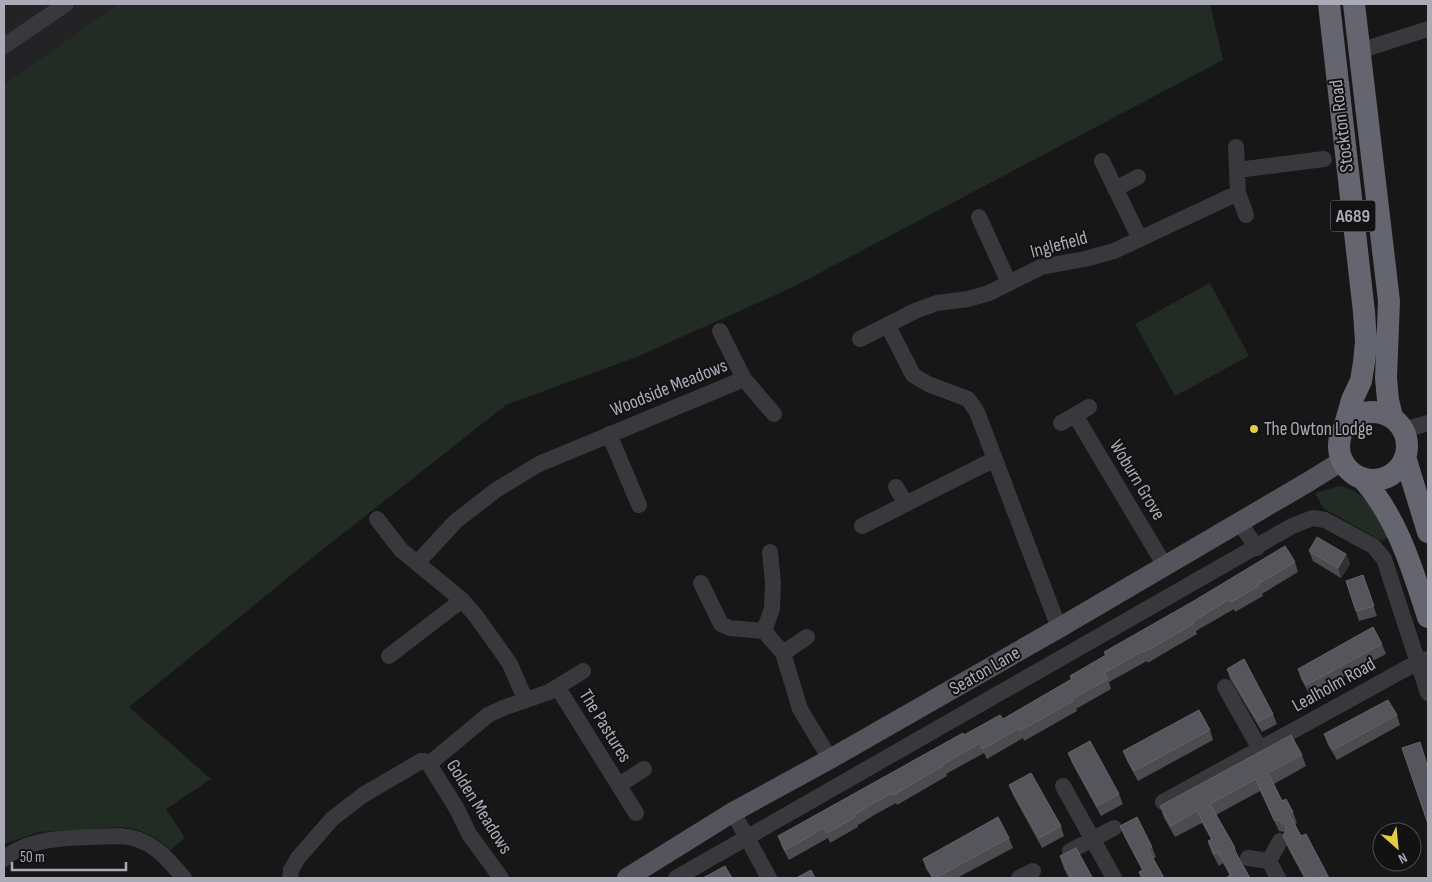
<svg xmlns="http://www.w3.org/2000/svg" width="1432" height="882" font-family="'Sofia Sans Condensed',sans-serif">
<rect width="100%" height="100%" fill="#171718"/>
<path fill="#232325" d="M4,4H118L4,84Z"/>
<path fill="#232b25" d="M118,4H1210L1223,60L793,287L639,356L506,405L317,554L129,707L211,779L166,809L185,838L170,850C156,836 141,829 121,827L39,832L4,844V84Z
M1210,283L1249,356L1175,396L1135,324Z
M1339,486C1369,492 1375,513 1389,537L1382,541L1380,540L1323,508L1315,493Z"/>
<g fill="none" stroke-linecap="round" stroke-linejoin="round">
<path stroke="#38383d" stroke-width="16" d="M4,46L66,4
M1359,51L1428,29
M1236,147L1238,193L1246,215
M1102,161L1140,239
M1237,170L1324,159
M1115,189L1138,177
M979,217L1009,283
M888,326L913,375L928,384L968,399L977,412L1059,628
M720,331L744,379L774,414
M860,339L915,311L937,303L968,299L989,293L1041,267L1085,259L1114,251L1238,193
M1075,415L1165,566
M1061,423L1089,407
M1404,430L1428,423
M609,434L639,505
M896,487L906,504
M377,519L401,550L417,563
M1239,522L1257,548
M862,526L995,459
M701,583L721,624L730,628L764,631
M764,631L772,609L773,582L770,552
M764,631L783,653L807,637
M783,653L800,709L830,759
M389,656L462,600
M1225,687L1260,749
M558,688L636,813
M525,699L510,664L476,616L462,600L417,563L456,521L496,490L539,464L744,379
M429,764L488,715L503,708L549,692L583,671
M619,785L644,769
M1063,786L1114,878
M1163,802L1418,662L1428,659
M733,812L769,878
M1070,851L1114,828
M1248,858L1269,861L1280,841
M4,859C32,834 83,838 120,836C151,838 165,856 184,878
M1269,861L1278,878
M290,878L291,870L298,858L332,819L363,795L421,761H425L429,764L457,809L469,834L501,878
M676,878L1292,526L1313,518L1325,520L1373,546L1384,559L1428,693
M1019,878L1033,871"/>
<path stroke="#54545c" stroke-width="20" d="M627,878L733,812L830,759L1059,628L1308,482L1342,461"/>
<path stroke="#64656e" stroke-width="22" d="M1329,4L1364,312L1366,342L1364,362L1361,381L1352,400L1345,425
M1354,4L1389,301L1386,378L1388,400L1392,417
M1339 446a34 34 0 1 1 68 0a34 34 0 1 1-68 0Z
M1405,457L1428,532
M1362,478C1397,517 1412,568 1428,617"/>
</g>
<path fill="#4b4b50" d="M1309,551L1346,554L1350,564L1341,578L1313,561Z
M1295,562L1298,572L1262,594L1263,596L1235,612L1234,609L1196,631L1197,634L1161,655L1148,663L1147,661L1109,682L1111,689L1076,709L1077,711L1024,741L1023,738L987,759L984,753L946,774L947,776L897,805L896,803L876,814L858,825V827L830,843L828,838L789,860L782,847L778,836L964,735L1003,719L1071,679L1070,676L1106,656L1104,652Z
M1363,575L1377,616L1359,621L1346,581Z
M1382,644L1386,654L1310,695L1301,679L1298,669Z
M1227,669L1273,714L1277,724L1262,732L1230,679Z
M1397,715L1400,725L1337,760L1328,745L1324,734Z
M1210,730L1213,740L1138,781L1127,761L1123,751Z
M1068,753L1119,794L1123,804L1101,816L1072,763Z
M1302,755L1306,766L1274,784L1282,801L1293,812L1297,823L1295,824L1301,836L1329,878H1304L1288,848L1283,836L1285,832L1279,831L1260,791L1216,815L1234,846L1237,855L1250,878L1230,876L1223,863L1219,866L1212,853L1208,841L1211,839L1202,823L1175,837L1164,818L1160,806Z
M1009,785L1061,826L1064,836L1042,848L1013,795Z
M1120,826L1152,847L1156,857L1153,859L1164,878H1141L1139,872L1142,870L1124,836Z
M1009,838L1013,848L957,878H932L926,869L923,859Z
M1076,848L1092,878H1069L1064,869L1060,856Z"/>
<path fill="#323235" d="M1346,554L1350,564L1341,578L1338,568Z"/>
<path fill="#55565b" stroke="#636369" d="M1317,537L1346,554L1338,568L1309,551Z
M1285,546L1295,562L1258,584L1259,586L1248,592L1231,602L1230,599L1192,622L1193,624L1157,645L1144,652L1143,651L1104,673L1108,679L1072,699L1073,701L1020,731L1019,728L983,749L980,743L942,765L943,766L893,795L892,793L872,804L854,815L855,817L827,833L824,828L785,850L778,836L963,733L964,735L1000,715L1003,719L1072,679L1070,676L1106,655L1104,652L1192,602Z
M1363,575L1374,606L1356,611L1346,581Z
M1373,627L1382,644L1306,685L1298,669Z
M1244,659L1273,714L1258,722L1227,669Z
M1388,700L1397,715L1333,750L1324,734Z
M1199,710L1210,730L1134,771L1123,751Z
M1291,735L1302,755L1268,773L1282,801L1286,799L1293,812L1289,814L1301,836L1306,834L1329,878H1306L1283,836L1286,830L1285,825L1280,821L1274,820L1256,779L1210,804L1234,846L1235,851L1250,878H1228L1227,877L1231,875L1218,852L1214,854L1208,841L1212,839L1197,811L1171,826L1160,806Z
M1090,741L1119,794L1097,806L1068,753Z
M1420,742L1428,768V824L1402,748Z
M1031,773L1061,826L1039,838L1009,785Z
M998,817L1009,838L935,878H933L923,859Z
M1137,817L1152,847L1148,849L1164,878H1142L1139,872L1143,870L1120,826Z
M1076,848L1092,877L1090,878H1071L1060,856Z
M725,866L732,878H703Z
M811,870L815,878H796Z"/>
<circle fill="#e3cd44" stroke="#121213" stroke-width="2" cx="1254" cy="429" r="5"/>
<g text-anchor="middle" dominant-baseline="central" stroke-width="4" stroke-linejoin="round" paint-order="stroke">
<rect fill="#121213" stroke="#7c7d86" stroke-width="1" x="1330.5" y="200.5" width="45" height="31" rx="4"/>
<g font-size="18" font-weight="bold" fill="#aaabb7">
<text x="1353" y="216">A689</text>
</g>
<g font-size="19" fill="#aaabb7" stroke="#121213">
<text transform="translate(1342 126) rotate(-97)">Stockton Road</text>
<text transform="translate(1059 245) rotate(-15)">Inglefield</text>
<text transform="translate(669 388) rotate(-22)">Woodside Meadows</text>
<text transform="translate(1137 480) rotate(59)">Woburn Grove</text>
<text transform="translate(985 671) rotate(-30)">Seaton Lane</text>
<text transform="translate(1334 685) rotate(-29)">Lealholm Road</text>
<text transform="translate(605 726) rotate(58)">The Pastures</text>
<text transform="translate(479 807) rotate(58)">Golden Meadows</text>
</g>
<g font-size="19" fill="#aaabb7" stroke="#121213" text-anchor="start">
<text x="1264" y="429">The Owton Lodge</text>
</g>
</g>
<rect width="1432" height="882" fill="none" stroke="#aaabb7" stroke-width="10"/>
<g transform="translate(1397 847) rotate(153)"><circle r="24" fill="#121213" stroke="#4f4f55"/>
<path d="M0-4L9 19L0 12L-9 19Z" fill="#e3cd44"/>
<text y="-8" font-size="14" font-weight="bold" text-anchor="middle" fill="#aaabb7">N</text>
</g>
<path d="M12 862v8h114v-8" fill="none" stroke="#aaabb7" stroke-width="2.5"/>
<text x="20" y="862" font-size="15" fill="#aaabb7" stroke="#121213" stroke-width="4" paint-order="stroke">50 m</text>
</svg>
